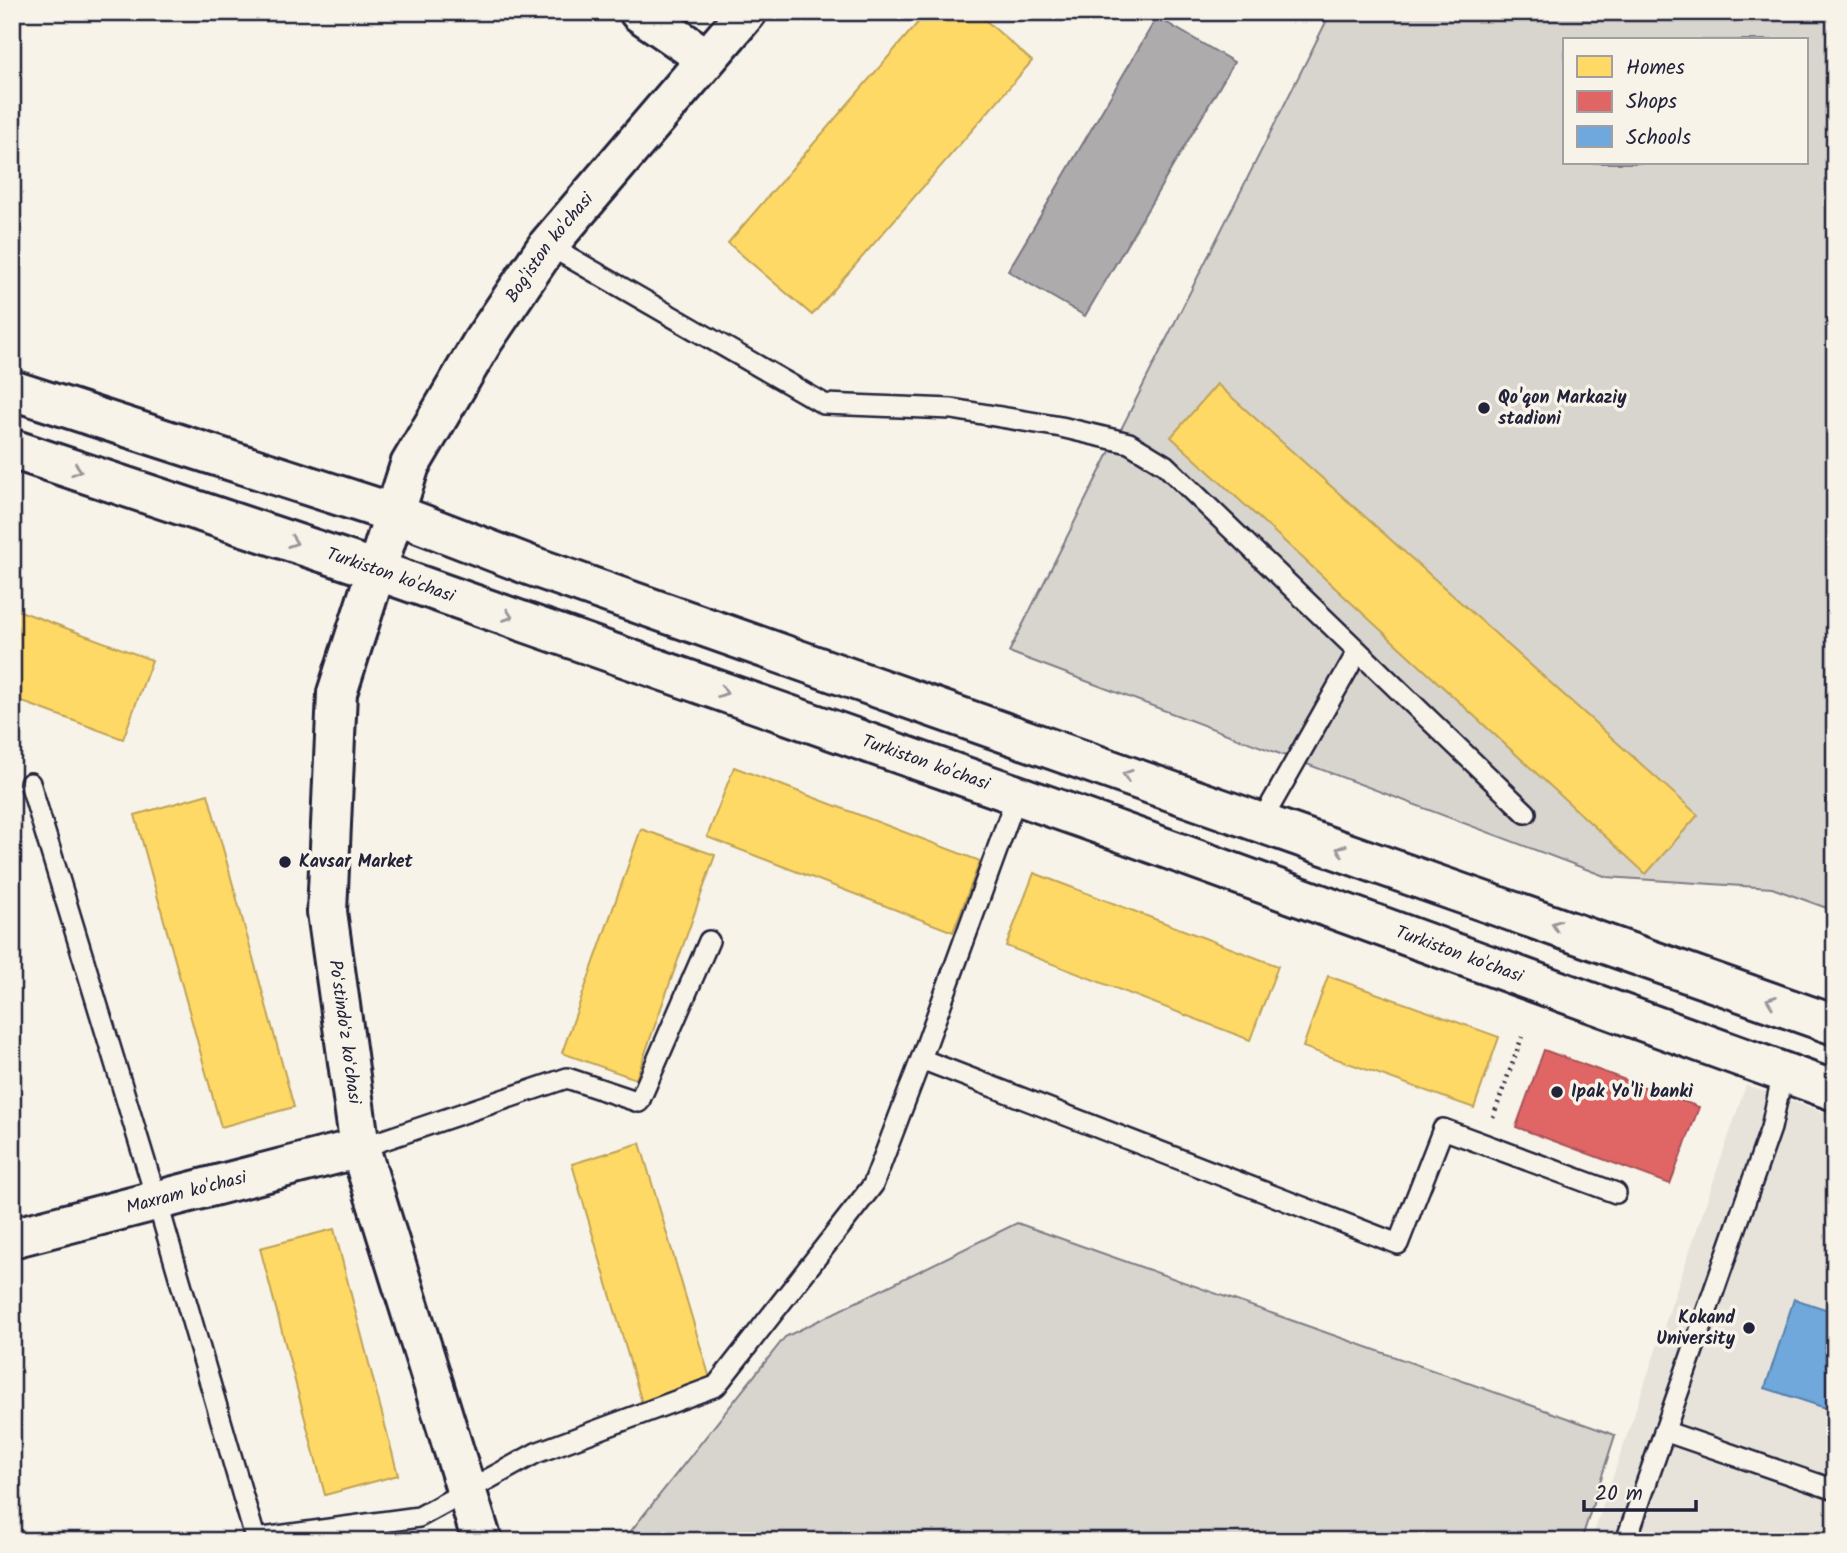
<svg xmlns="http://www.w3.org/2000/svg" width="1847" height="1553" font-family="Kalam,sans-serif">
<rect width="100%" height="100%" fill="#f7f3e8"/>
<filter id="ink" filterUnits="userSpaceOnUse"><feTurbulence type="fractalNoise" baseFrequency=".0143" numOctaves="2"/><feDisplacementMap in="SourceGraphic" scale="14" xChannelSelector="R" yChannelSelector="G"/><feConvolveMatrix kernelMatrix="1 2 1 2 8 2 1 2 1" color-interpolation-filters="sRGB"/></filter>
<g filter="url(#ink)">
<path fill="#e7e3db" d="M1746,1085L1835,1116V1541H1591Z"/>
<path fill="#d8d5cf" stroke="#7d7c85" stroke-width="2" fill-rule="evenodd" d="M1331,12H1835V911L1772,888L1607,877L1009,652ZM1565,40H1807V163H1565Z
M1017,1223L1615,1435L1581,1541H623L785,1337Z"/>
<path fill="#aeabad" stroke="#76747f" stroke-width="2" d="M1157,17L1234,62L1085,316L1008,271Z"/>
<path fill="#ffd966" stroke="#bda259" stroke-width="2" d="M927,12H976L1032,61L812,315L728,243Z
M1217,384L1698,815L1646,874L1171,437Z
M12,608L152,660L123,739L12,698Z
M734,767L980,861L953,932L707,837Z
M208,794L294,1107L221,1127L135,815Z
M641,829L715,855L636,1079L562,1053Z
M1034,873L1278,966L1250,1040L1006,946Z
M1328,976L1499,1037L1474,1108L1303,1047Z
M640,1143L711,1382L642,1403L572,1164Z
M334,1229L398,1475L325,1495L260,1248Z
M412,1533L415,1541H383Z"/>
<path fill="#e06666" stroke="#a75259" stroke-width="2" d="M1544,1050L1699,1107L1670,1184L1516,1127Z"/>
<path fill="#6fa8dc" stroke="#5880ac" stroke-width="2" d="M1794,1299L1835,1312V1411L1765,1388Z"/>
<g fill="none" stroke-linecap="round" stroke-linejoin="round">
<defs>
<path id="service" d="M548,245L824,404L952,409L1061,427L1129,443L1165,465L1526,813
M30,783L157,1201L256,1541
M1261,822L1358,651
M921,1059L1017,795
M360,1148L567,1078L639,1102L709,941
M1664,1431L1835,1490
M255,1539L419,1517L536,1453L716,1386L873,1185L921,1059L1398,1244L1443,1129L1616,1193
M1626,1541L1771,1128L1783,1072"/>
<path id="minor" d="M639,12L706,58"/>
<g id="tertiary">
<path id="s1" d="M12,1238L360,1148"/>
</g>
<g id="secondary">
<path id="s2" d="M482,1541L360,1148L327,912L337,693L410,465L483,341L548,245L747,12"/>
</g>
<g id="primary">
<path d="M12,390L393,513L529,565L1835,1025"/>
<path id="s3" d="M12,449L376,570L1088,820L1835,1091"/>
</g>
</defs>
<use href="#service" stroke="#22223b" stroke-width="24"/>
<use href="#minor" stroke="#22223b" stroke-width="44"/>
<use href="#tertiary" stroke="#22223b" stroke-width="44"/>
<use href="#secondary" stroke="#22223b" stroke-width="44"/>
<use href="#primary" stroke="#22223b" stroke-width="44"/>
<path stroke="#22223b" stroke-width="4.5" stroke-dasharray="2 5" stroke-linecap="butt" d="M1493,1117L1522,1037"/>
<use href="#service" stroke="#f7f3e8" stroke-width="19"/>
<use href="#minor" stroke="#f7f3e8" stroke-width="38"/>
<use href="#tertiary" stroke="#f7f3e8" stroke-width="38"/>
<use href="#secondary" stroke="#f7f3e8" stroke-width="38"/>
<use href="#primary" stroke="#f7f3e8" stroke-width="38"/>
</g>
<defs><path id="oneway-chevron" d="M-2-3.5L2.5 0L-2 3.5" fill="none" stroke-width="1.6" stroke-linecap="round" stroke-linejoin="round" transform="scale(1.75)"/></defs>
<g stroke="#97959a">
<use href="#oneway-chevron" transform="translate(77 470) rotate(18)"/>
<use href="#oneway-chevron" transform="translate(293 542) rotate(19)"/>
<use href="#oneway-chevron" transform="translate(508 616) rotate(19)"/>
<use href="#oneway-chevron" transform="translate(723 692) rotate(19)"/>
<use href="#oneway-chevron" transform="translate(1127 775) rotate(-161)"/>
<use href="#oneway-chevron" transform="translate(1341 850) rotate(-161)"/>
<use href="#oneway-chevron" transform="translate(1556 925) rotate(-161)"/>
<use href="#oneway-chevron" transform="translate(1771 1001) rotate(-160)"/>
</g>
</g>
<g fill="#22223b" stroke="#f7f3e8" stroke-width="2.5">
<circle cx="1484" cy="408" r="7"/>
<circle cx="285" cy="862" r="7"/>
<circle cx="1557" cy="1092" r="7"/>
<circle cx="1749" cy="1328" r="7"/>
</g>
<g text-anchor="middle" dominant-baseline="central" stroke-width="7" stroke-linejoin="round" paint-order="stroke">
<g font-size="18" fill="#22223b" stroke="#f7f3e8">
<text stroke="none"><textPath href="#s2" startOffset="1367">Bog'iston ko'chasi</textPath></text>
<text stroke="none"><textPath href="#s3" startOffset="399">Turkiston ko'chasi</textPath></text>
<text stroke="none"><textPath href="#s3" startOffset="966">Turkiston ko'chasi</textPath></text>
<text stroke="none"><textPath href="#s3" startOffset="1533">Turkiston ko'chasi</textPath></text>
<text transform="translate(344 1032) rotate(82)">Poʻstindoʻz koʻchasi</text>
<text stroke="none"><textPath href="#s1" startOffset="180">Maxram ko'chasi</textPath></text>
</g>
<g font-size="18" font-weight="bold" fill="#22223b" stroke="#f7f3e8" text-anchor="start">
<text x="1498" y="398">Qo'qon Markaziy<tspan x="1498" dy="21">stadioni</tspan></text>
<text x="299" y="862">Kavsar Market</text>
<text x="1571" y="1092">Ipak Yo'li banki</text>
<text x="1735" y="1318" text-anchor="end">Kokand<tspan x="1735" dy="21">University</tspan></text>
</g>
</g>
<rect width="1847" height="1553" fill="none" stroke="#f7f3e8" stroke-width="42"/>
<rect x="21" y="21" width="1805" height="1511" fill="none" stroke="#22223b" stroke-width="2.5" filter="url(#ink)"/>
<rect x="1563" y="38" width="245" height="126" fill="#f7f3e8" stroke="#a29fa3" stroke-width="2"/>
<rect x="1577" y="56" width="35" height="21" fill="#ffd966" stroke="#a29fa3" stroke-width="2"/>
<text x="1626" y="74" font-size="21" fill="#22223b">Homes</text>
<rect x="1577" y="91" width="35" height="21" fill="#e06666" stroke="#a29fa3" stroke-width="2"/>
<text x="1626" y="108" font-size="21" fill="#22223b">Shops</text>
<rect x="1577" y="126" width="35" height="21" fill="#6fa8dc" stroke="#a29fa3" stroke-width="2"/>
<text x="1626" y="144" font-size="21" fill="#22223b">Schools</text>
<path d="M1584 1500v10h112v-10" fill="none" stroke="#22223b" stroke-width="3.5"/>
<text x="1595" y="1500" font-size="21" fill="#22223b" stroke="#f7f3e8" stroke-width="5" paint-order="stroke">20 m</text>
</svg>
